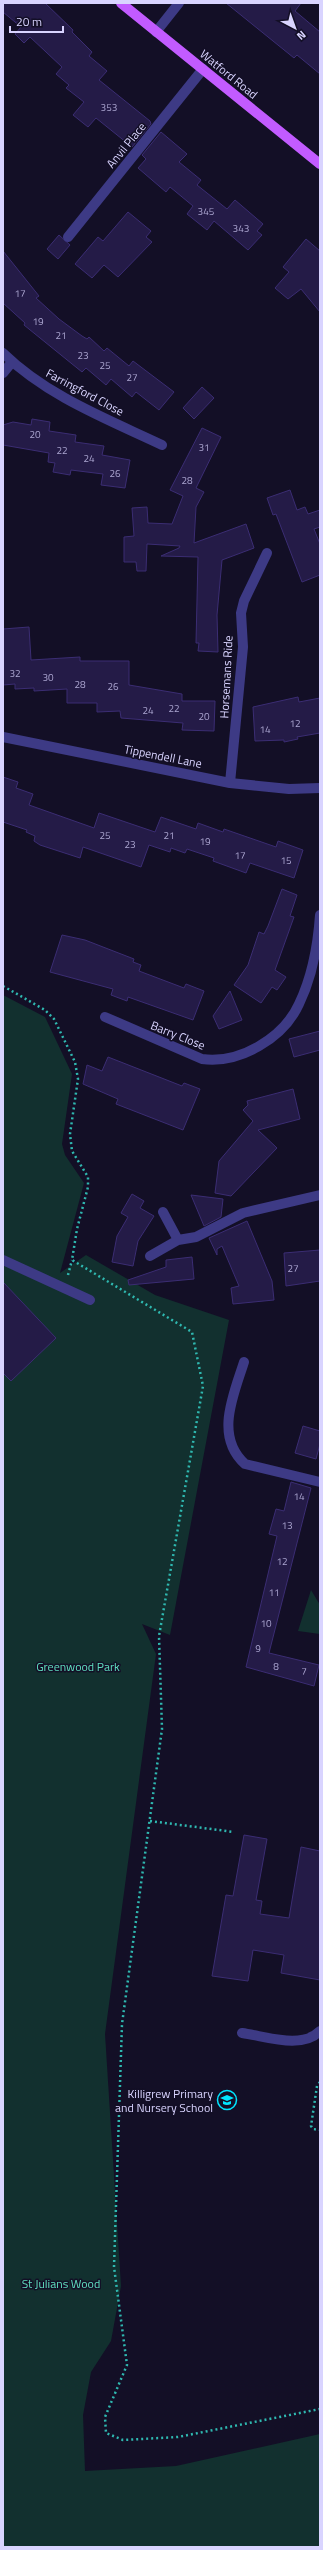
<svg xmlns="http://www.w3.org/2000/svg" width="323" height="2550" font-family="'Titillium Web',sans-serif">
<rect width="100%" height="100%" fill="#130f26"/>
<path fill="#12302f" d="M3,995L45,1017L72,1074L62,1144L65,1155L84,1183L60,1273L86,1255L155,1295L229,1320L170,1635L142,1624L156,1654L105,2034L121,2286L111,2341L91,2372L83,2415L85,2471L176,2466L320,2434V2547H3Z
M311,1590L320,1605V1634L298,1631Z"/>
<path fill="#241b47" stroke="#3b2d73" d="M3,3H45L73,30L72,32L92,52L89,56L107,71L99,80L150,121L151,124L132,147L96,118L88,127L73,115L84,102L66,88L69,85L56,74L62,67L30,37L24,43L15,34L21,27L3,12Z
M226,3H301L295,11L320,32V74L297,55L294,58Z
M161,132L187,154L179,162L201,180L197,185L227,209L235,200L263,224L257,231L262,235L248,250L214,221L207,230L187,214L193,206L170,187L166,192L138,168L146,159L142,155Z
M128,212L151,231L146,237L152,242L118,277L104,265L92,278L75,264L98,237L103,241Z
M59,235L70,245L58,259L47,249Z
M306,239L320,251V312L301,289L288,299L275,288L289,272L283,267Z
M3,251L39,296L36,298L59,319L82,336L87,339L89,337L104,351L107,348L129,366L133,361L174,392L159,410L136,392L132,397L111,379L106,385L86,368L82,372L24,325L25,323L3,303Z
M202,387L214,398L194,419L183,408Z
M32,419L50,422L49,431L76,435L75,442L104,446L102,455L130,460L125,488L101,485L103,474L71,470L70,475L53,472L55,463L48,462L49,453L3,445V425L13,422L31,425Z
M202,428L221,437L196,488L204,492L196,507L194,543L246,524L254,548L222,560L217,615L218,652L198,651L199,643H196L198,557L161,556L179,548L180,546L147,544L146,571H137L136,562H124V537L134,536L132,508L147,507L148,523L172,524L183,496L170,490Z
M290,490L297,510L305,507L308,514L320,510V527L314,529L320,544V575L302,582L276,514L273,515L267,498Z
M29,627L31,660L80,657V661H129V685L182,694V701H215L214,731L182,730L183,723L121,718L120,711L97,712V703H67V689L34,691V688L15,689V684L3,685V629Z
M298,697L299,702L320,698V733L297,737L298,739L284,742V740L255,741L253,707Z
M3,777L18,782L16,788L33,794L29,805L94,828L99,813L155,832L161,817L196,829L198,823L223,832L224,829L276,847L278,841L303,850L294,878L250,863L246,873L213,861L214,858L187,849L185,853L171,848L170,852L149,845L141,867L83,847L80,858L40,845L34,841L35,836L26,832L27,830L3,822Z
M282,889L297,895L290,916L294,917L275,970L286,977L277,990L272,987L261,1003L234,985L248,965L259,932L264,934L268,926Z
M62,935L85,940L134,959L133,962L141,965L139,971L184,988L186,984L204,991L193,1020L128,997L127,1001L111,995L113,989L50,972Z
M230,991L242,1020L219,1029L213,1016Z
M320,1031V1050L294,1057L289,1039Z
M108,1057L182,1086L184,1083L200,1089L183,1130L116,1104L118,1099L83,1084L87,1065L102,1071Z
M293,1089L300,1119L258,1130L277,1148L231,1196L215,1193L219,1161L253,1121L243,1110L248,1105L247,1101Z
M132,1194L144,1201L140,1208L154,1216L138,1241L133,1266L112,1262L117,1236L128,1217L121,1213Z
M191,1195L223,1199L221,1217L204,1226Z
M247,1221L272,1281L274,1300L233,1304L231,1288L239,1286L222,1246L217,1249V1255L209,1238Z
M320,1250V1281L286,1286L284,1253Z
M192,1257L194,1279L129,1285L128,1280L166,1267V1260Z
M3,1282L56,1338L11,1381L3,1373Z
M303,1426L320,1431V1444L316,1459L295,1453Z
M291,1482L311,1488L269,1653L319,1665L314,1686L246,1667L277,1536L269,1534L276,1509L284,1511Z
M244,1835L267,1839L256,1900L262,1901L260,1914L289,1918L301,1847L320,1851V1980L281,1973L284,1955L253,1950L248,1981L212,1976L226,1895L233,1896Z"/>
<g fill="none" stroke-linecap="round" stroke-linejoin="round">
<path stroke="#2fb8b0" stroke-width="2.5" stroke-dasharray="2 3" stroke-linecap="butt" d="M3,986L45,1010L54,1019L75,1062L78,1079L70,1134L72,1151L88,1177V1187L77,1229L72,1260L192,1332L203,1386L159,1636L162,1729L122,2024L114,2267L127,2365L105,2417L106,2433L123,2440L178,2437L320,2409
M68,1275L72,1260
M150,1821L234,1832
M320,2082L317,2086L311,2126L313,2129L320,2130"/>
<path stroke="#3d3a85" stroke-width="10" d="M156,32L179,3
M68,237L203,69
M3,353C47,396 107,419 162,445
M3,373L12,362
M3,737L230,783L289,789L320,788
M230,783L243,647L241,613L244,601L267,553
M105,1017L202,1059C239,1064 283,1039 299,1004C312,977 318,944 320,915
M163,1212L178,1240
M150,1256L178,1240L196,1237L243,1213L320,1195
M3,1260L90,1300
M244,1362C234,1394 214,1436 245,1464L320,1482
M242,2033C265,2036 302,2050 320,2031"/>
<path stroke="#c25bff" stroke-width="10" d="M121,3L320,164"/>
</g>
<defs>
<symbol id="school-ring" viewBox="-11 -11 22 22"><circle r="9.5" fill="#130f26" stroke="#00e5ff" stroke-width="1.5"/><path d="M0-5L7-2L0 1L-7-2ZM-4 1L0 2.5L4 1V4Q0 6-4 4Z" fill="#00e5ff"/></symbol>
</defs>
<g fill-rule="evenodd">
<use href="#school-ring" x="216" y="2089" width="22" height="22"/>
</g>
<g text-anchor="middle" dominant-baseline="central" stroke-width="3" stroke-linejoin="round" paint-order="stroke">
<g font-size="10" fill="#aca6d1">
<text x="109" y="107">353</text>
<text x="206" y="211">345</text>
<text x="241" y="228">343</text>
<text x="20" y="293">17</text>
<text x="38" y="321">19</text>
<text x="61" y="335">21</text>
<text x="83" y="355">23</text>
<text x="105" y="365">25</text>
<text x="132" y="377">27</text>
<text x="35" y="434">20</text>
<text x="204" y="447">31</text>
<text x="62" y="450">22</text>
<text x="89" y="458">24</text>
<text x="115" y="473">26</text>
<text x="187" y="480">28</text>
<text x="15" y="673">32</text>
<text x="48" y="677">30</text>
<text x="80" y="684">28</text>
<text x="113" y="686">26</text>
<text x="174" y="708">22</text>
<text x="148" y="710">24</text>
<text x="204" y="716">20</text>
<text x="295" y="723">12</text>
<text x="265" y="729">14</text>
<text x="105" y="835">25</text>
<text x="169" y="835">21</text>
<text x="205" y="841">19</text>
<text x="130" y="844">23</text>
<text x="240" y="855">17</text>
<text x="286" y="860">15</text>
<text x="293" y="1268">27</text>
<text x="299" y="1496">14</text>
<text x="287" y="1525">13</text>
<text x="282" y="1561">12</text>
<text x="274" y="1592">11</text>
<text x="266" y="1623">10</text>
<text x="258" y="1648">9</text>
<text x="276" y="1666">8</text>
<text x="304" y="1671">7</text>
</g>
<g font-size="12" fill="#d9d4ff" stroke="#130f26">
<text transform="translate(229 74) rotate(39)">Watford Road</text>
<text transform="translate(126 145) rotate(-51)">Anvil Place</text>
<text transform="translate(85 392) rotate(28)">Farringford Close</text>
<text transform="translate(226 677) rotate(-87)">Horsemans Ride</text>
<text transform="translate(163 756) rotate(11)">Tippendell Lane</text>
<text transform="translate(178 1035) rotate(22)">Barry Close</text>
</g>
<g font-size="12" fill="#5fe0c0" stroke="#130f26">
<text x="78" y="1666">Greenwood Park</text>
<text x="61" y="2283">St Julians Wood</text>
</g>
<g font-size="12" fill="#d9d4ff" stroke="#130f26" text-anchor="end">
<text x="213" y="2093">Killigrew Primary<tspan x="213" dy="14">and Nursery School</tspan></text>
</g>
</g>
<rect width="323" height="2550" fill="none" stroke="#d9d4ff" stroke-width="8"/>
<g transform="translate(295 28) rotate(139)" stroke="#130f26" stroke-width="3" paint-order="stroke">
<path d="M0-3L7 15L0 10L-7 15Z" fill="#d9d4ff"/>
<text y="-6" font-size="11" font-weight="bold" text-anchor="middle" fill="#d9d4ff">N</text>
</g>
<path d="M10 26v6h53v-6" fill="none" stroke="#d9d4ff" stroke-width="2"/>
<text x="16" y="26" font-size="12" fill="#d9d4ff" stroke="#130f26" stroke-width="3" paint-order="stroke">20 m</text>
</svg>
